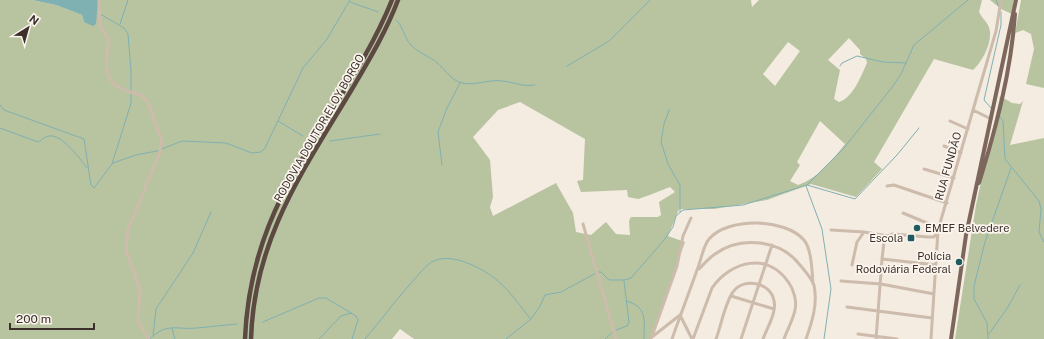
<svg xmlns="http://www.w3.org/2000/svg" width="1044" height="339" font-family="'Public Sans',sans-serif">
<rect width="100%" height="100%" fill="#f4ebe1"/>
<path fill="#b8c4a0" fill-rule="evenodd" d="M0,0H32L56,5L82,15L84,22L98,0H751L752,7L759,0H982L979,12C981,17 986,21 988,25C995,39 983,61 973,70L934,59L874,162L882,169L856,197L811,184L767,200L714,209H679L668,236L685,242L650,339H414L400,329L392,339H0ZM849,38L860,50V54L866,59L867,63C861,76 853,98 839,102L834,99L840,70L828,60ZM788,42L800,51L775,86L763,74ZM520,102L585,139L583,180L577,181L581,192L627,190L628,197L638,199L647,196L670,187L675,192L659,202L661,215L658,217H631L629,221L630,235L616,234L606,222L591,235L576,232L573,213L556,183L493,216L490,207L493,197L490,160L473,137L498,110ZM820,121L845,144C832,161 818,178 798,185L790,181L800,165L797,162Z
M990,0H1014L1012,14L1001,9Z
M1021,0H1044V88L1026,84L1034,49L1031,34L1023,30L1015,33Z
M1000,96L1012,103L1020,104L1023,101L1010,145L1044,138V339H955L976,205Z"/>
<path fill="#7fb0b2" d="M32,0H98L96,24L93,26L84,22L82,15L56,5Z"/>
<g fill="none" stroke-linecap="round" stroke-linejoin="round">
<path stroke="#7fb0b2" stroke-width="1" d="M996,0L999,7
M350,2L378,12
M396,20C403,25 404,38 411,45C418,52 424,54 432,59C443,65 449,80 462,83C475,86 489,79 502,81C515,82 520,87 535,85
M120,24L128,0
M567,66L609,41L650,0
M840,66L842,63L857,56L883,62L906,63
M0,105L4,110L84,139L91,185L94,188L112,164L131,103V71L128,34L124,28L100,14
M991,108L984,100L1001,25V12
M669,110L664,124L661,142L668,164L680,185V212
M999,116L1003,121L1005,159L1039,201L1041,209L1039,232L1044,242
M278,121L303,136
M0,128L38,142C42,140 46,135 52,136C63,136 81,160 87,168
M330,141L380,134
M113,163L136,155L157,151L182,141L226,143L252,153L261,152L265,148L303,68L327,39L350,0
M442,165L438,132L447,108L460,83
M807,185L844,148L893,86L901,74L914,45L968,0
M806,186L822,229L831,289L824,339
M627,301C648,308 644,320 644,339
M263,322L319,298H326L356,316L358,320L352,339
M172,328L175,339
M616,330L627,326L629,322L624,281
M989,334L1008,307L1020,285
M153,336L156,309L193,253L211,212
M150,339C166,322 177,330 197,328C210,327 224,325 237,324
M319,339L341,316L351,313
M365,339C384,317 400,294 420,273C424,269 428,263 434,261C453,252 484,269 498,281C510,291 520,306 530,318
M506,339L531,319L540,306L545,295L561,292L598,272H601L609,280H624L631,278L664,240L673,227L676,216L683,210L743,205L807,185L855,199L897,155L919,128
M605,339L613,332
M988,339L987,323L974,299V286L985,242L1011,168"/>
<path stroke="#cdbbac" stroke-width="3" d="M99,0L100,26L109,40L106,63L109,78L115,85L127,91L141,95L148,102L162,142L159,155L128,229L126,250L140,290L138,322L149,339
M973,110L991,119
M950,121L968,129
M944,146L961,153
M924,169L954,178
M887,186L894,185L947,203
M903,213L939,228
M583,224L616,339
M831,230L864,232L888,236L893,234L928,237H934L937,232
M882,259L936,265
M852,265L857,242L864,232
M699,269C704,264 709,258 715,254C741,235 781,240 800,265C805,271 811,277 814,285C818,304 812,322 806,339
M841,281L881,284L934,294
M731,296L774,309
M847,307L932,318
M858,334L897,339
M652,337L680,315L692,339
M651,339L677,266L683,236L691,218
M672,339C680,316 689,293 697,270C701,261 703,246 709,239C728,217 785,218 804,240C812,250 812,272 813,284
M693,339L712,288C731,261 768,251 789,283C794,290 797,302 795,310C793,320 787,330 784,339
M716,339C721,326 725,303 733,292C743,277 771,282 774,301C777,312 767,328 763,339
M741,339L772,245
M876,339L882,259L884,242L888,236
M931,339L938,230L996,31L1001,0"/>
<path stroke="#7d675c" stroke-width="4" d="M979,183C996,128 1011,72 1015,14
M951,339L966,235L1016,0"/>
<path stroke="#5c4a42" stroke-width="4.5" d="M245,339C247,289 260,240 282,196C315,129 364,70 392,0
M251,339C254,239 303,171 352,89C369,60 386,32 398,0"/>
</g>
<g fill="#1f5a5e" stroke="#fbf5ee" stroke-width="1.5">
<circle cx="917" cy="228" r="4"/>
<rect x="907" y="234" width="8" height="8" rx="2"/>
<circle cx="959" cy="262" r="4"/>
</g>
<g text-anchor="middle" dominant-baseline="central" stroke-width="3.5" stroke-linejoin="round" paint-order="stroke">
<g font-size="11" fill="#3b302b" stroke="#fbf5ee">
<text transform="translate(319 128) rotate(-60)">RODOVIA DOUTOR ELOY BORGO</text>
<text transform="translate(948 166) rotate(-74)">RUA FUNDÃO</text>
</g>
<g font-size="11" fill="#3b302b" stroke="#fbf5ee" text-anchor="end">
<text x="925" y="228" text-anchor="start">EMEF Belvedere</text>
<text x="903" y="238">Escola</text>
<text x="951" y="256">Polícia<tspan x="951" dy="13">Rodoviária Federal</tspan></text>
</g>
</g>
<g transform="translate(28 28) rotate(37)" stroke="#fbf5ee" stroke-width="3" paint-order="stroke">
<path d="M0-3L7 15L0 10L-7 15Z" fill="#3b302b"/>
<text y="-6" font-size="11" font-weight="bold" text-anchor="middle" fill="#3b302b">N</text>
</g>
<path d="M10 323v6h84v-6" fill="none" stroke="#3b302b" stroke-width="2"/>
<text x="16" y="323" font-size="12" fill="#3b302b" stroke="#fbf5ee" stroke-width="3" paint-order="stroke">200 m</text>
</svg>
